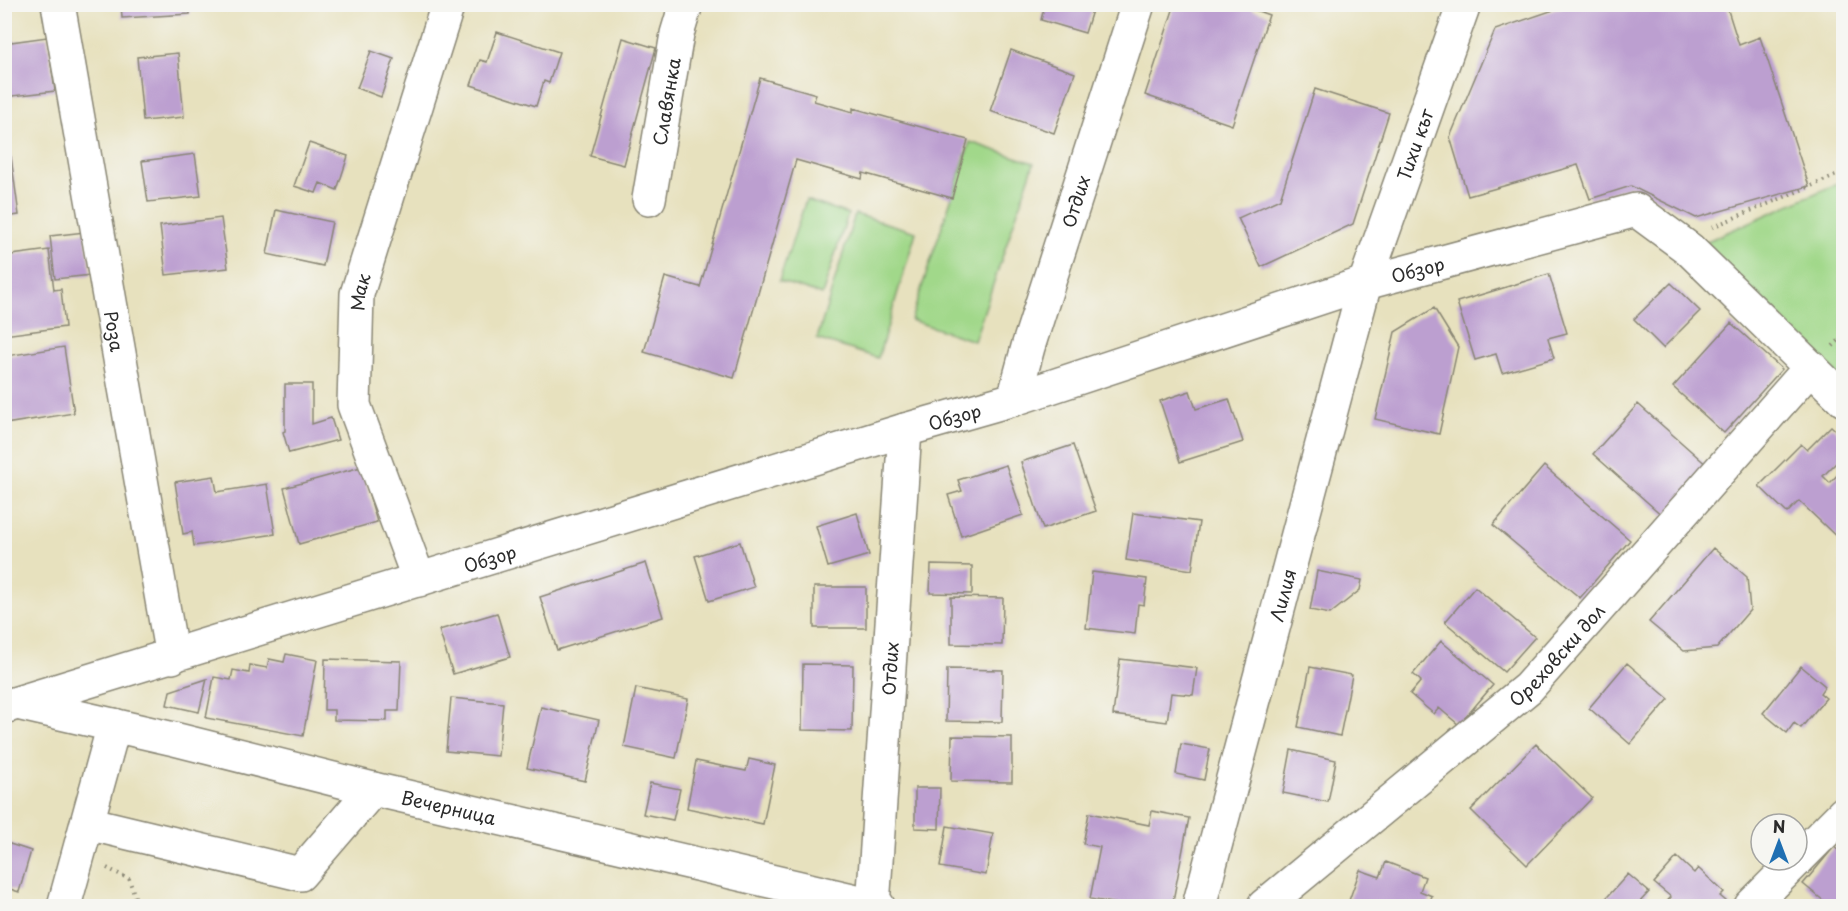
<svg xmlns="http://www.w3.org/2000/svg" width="1848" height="911" font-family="'Playpen Sans',sans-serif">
<rect width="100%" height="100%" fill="#f6f6f2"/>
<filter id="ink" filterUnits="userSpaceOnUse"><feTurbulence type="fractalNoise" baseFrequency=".0167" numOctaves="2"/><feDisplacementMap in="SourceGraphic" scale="12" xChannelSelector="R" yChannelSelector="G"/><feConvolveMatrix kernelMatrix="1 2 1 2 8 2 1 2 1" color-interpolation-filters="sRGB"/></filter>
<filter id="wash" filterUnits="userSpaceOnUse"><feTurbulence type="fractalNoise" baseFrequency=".008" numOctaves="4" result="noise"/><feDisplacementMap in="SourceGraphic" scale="24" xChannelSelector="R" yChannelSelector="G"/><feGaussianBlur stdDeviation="1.35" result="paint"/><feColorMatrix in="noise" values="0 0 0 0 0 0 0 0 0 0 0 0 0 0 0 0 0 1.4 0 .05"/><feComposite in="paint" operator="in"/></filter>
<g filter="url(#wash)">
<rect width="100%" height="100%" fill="#e7e1be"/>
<path fill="#a1d88a" stroke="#66825a" stroke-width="1.5" d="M970,142L1034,163L974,341L911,320Z
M1843,183V400L1689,249L1834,185Z
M806,200L848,214L822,295L779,281Z
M855,214L916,232L878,358L817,339Z"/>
<g id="blocks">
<path fill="#bc9fd0" d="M121,4H190V14L122,18Z
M1045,4H1094L1085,33L1041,20Z
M1175,4H1238L1269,15L1232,125L1145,95Z
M1571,4H1726L1739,45L1760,37L1809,186L1696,218L1631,186L1590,199L1578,165L1468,196L1450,137L1495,30Z
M497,32L559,52L549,83L544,81L536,106L471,85L480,60L487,62Z
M47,37L55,91L4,97V43Z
M623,38L656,48L624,165L590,156Z
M1011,50L1075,73L1054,133L990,111Z
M371,51L394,59L381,97L357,88Z
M178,53L184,117L143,121L137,57Z
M760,78L816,94L814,101L853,112V108L968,140L952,198L863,173L862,179L796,160L734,378L644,352L665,277L700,287Z
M1315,89L1389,113L1353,224L1261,267L1238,218L1280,199Z
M309,143L348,156L337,190L320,183L316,193L294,186Z
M195,154L201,196L148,202L142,161Z
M11,157L19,215L4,217V158Z
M276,210L332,222L323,266L267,254Z
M221,218L228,268L166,275L160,226Z
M85,232L91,275L55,279L50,236Z
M49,250L54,290L61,289L65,327L4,335V256Z
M1549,274L1567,333L1548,338L1554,358L1502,373L1496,354L1475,360L1457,302Z
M1671,283L1700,311L1663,348L1634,319Z
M1434,308L1458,347L1439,434L1375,419L1395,332Z
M1731,323L1782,369L1724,433L1673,387Z
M64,347L74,413L5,424L4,367H8L6,356Z
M285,384H312V424L331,418L338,440L289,453L283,432L285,431Z
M1190,391L1196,409L1229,399L1243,442L1180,462L1160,401Z
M1638,404L1709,467L1664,517L1593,454Z
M1831,426L1844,438V455L1823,476L1830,483L1840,472H1844V544L1799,501L1787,513L1759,486L1801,444L1807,450Z
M1073,445L1096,511L1043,529L1021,462Z
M1006,465L1023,515L961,536L948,495L962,491L958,480Z
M1544,466L1630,540L1580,598L1493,525Z
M361,467L377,522L299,544L284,488Z
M214,476L217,492L267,484L275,534L194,546L192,532L183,534L175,482Z
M857,513L869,555L828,567L816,526Z
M1133,513L1199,522L1192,570L1126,560Z
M740,542L754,587L709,601L695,556Z
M1713,548L1747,577L1750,610L1717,648L1684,651L1649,622Z
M646,563L663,617L557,650L540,597Z
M931,565L972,566V594L930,593Z
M1317,571L1362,580L1360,590L1330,614L1310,610Z
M1092,572L1147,579L1144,605L1138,604L1135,634L1086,628Z
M814,587H866V628H814Z
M1475,587L1535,637L1504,672L1445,622Z
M951,597L1003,598L1002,645L951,644Z
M497,613L510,657L453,674L439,630Z
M1441,641L1493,685L1459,725L1439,708L1434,714L1410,694L1421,681L1413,674Z
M286,654L317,660L303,736L206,718L214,677L231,680L233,670L249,673L250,665L267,668L269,659L284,662Z
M325,659L401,661L399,711H387V721L334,720V710H324Z
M1120,659L1197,668L1193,695L1171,693L1167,722L1113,715Z
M1627,663L1669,699L1630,744L1589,708Z
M803,664L853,665L852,731L802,730Z
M1801,666L1825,686L1820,693L1826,698L1801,728L1794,723L1787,733L1763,713Z
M1310,667L1352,675L1340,736L1298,727Z
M947,669L1003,670L1002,722L946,721Z
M207,679L199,712L167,705L170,691Z
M636,688L688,699L676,758L624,747Z
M451,698L503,703L498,756L446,751Z
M541,707L599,720L585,781L527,768Z
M952,736L1012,737V782L951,781Z
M1181,744L1210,749L1204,780L1176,774Z
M1536,744L1592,798L1527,865L1471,810Z
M1291,750L1336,760L1328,802L1283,793Z
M749,759L775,765L763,824L687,808L696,761L746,771Z
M650,783L680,789L673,820L643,814Z
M915,788H940L939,829L915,828Z
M1152,811L1189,818L1172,906H1129L1090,899L1100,847L1083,844L1089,813L1149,825Z
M947,826L993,834L986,875L940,867Z
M4,842L31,851L19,892L4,887Z
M1834,847L1844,855V906H1830L1803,884Z
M1677,857L1694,873L1698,868L1724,892L1720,896L1732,906H1663L1671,897L1654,883Z
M1386,862L1425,877L1420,891L1432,896L1428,906H1347L1360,870L1380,877Z
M1628,874L1649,892L1636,906H1601L1600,905Z
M4,901L21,906H4Z"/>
</g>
</g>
<g filter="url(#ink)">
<use href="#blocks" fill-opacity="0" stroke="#898674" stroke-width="1.5"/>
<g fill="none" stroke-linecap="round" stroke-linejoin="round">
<defs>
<g id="minor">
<path id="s1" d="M58,4L172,657"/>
<path id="s2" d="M649,199L677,34L686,4"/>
<path id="s3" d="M1014,399L1028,347L1138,4"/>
<path id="s4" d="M419,580L354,405L357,294L448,4"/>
<path id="s5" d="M21,704L174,739L373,789L878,906"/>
<path id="s6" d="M4,707L905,430L1014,399L1365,283L1636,210L1689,249L1844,400"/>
<path d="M87,823L300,874L373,789"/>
<path d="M1797,860L1844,813"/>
<path d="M64,906L114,725"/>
<path id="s7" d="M873,906L905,430"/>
<path id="s8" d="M1199,906L1365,283L1464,4"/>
<path id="s9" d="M1264,906L1528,688L1811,367"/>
<path d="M1751,906L1797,860"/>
</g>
</defs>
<use href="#minor" stroke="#898674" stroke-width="36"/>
<path stroke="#898674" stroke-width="4" stroke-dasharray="1.5 4.5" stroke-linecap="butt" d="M1712,227L1840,174
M1833,346L1844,336
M107,868L129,879L138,906"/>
<use href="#minor" stroke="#fff" stroke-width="33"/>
</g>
</g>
<g text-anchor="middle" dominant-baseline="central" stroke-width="6" stroke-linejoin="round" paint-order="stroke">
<g font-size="18" fill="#2b2b2b" stroke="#f6f6f2">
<text stroke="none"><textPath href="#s2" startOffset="99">Славянка</textPath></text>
<text stroke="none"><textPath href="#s8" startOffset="792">Тихи кът</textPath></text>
<text stroke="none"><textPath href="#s3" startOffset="207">Отдих</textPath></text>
<text stroke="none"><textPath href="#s6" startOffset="1480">Обзор</textPath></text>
<text stroke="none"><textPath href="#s4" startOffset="300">Мак</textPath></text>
<text stroke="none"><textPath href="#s1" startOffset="332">Роза</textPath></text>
<text stroke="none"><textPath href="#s6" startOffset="994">Обзор</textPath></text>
<text stroke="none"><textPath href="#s6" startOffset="508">Обзор</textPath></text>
<text stroke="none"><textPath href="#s8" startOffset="322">Лилия</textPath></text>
<text stroke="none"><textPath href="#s9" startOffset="386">Ореховски дол</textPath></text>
<text stroke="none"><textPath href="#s7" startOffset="238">Отдих</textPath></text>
<text stroke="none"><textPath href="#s5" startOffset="440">Вечерница</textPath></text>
</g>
</g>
<rect width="1848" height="911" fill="none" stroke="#f6f6f2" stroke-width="24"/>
<g transform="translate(1779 842)"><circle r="28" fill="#f6f6f2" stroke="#a5a5a2" stroke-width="1.5"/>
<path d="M0-4.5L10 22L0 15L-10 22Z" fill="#1f6fb2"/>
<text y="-9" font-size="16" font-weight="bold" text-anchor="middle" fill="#2b2b2b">N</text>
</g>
</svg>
